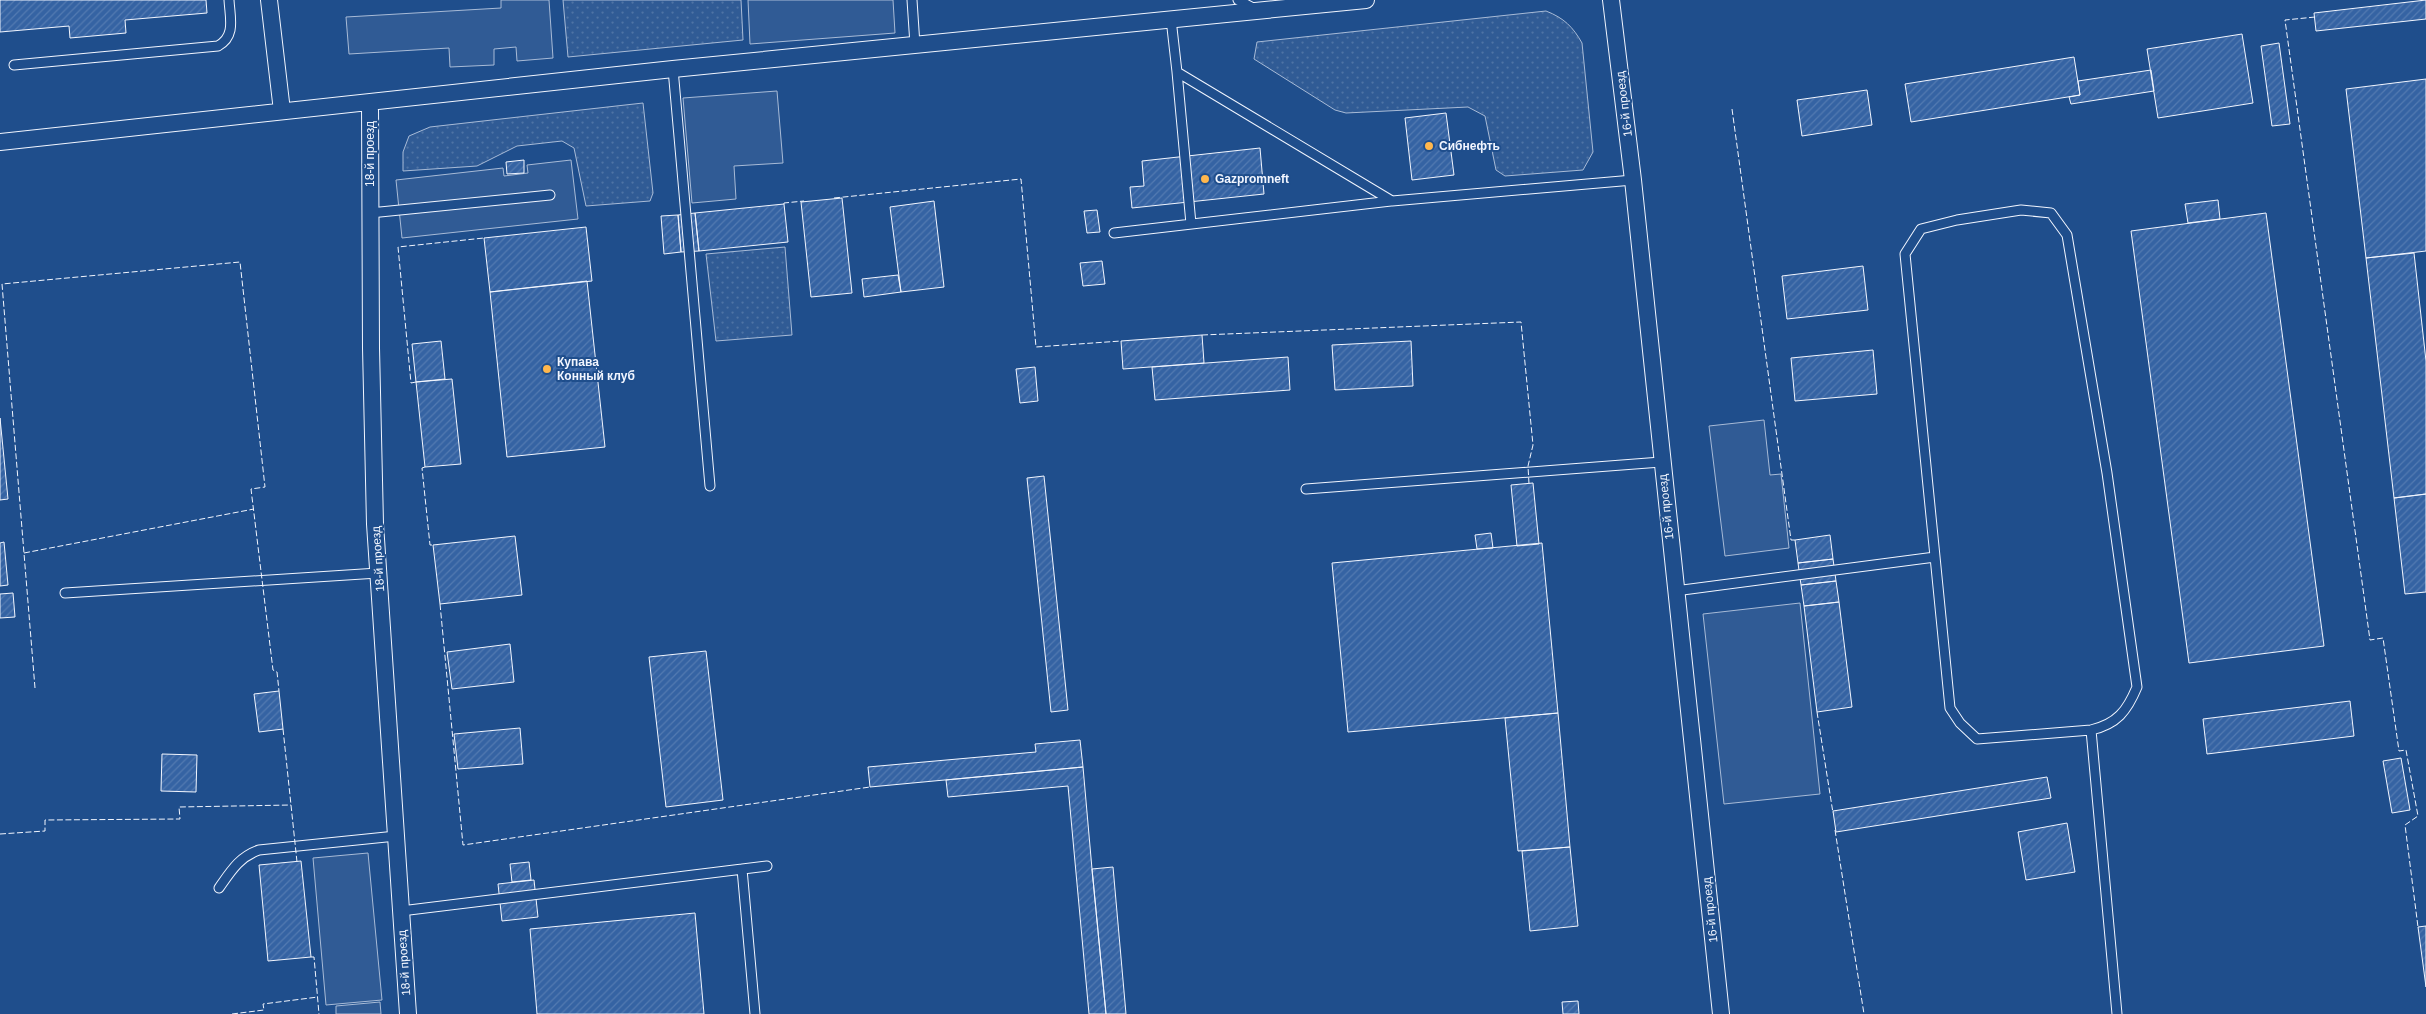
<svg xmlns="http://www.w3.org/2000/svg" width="2426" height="1014" font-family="Arial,sans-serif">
<defs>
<pattern id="grass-dots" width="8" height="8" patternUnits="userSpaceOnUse" patternTransform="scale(1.25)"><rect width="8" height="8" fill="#305b95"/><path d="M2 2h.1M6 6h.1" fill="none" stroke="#4e73a5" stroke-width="1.8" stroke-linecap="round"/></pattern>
<pattern id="building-hatch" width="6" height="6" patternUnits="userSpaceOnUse" patternTransform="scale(1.25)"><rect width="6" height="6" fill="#3563a3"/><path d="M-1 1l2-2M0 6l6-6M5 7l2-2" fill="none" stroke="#537ab1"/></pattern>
</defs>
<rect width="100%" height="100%" fill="#1f4e8c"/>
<path fill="url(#grass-dots)" stroke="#a8bbd7" d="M563,0H741L743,40L568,57Z
M1546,11C1564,18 1573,27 1582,43L1593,152L1583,170L1505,176L1496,170L1485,116L1468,107L1346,113L1335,110L1254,59L1257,42Z
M643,103L653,193L650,201L586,206L574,148L562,141L517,146L477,166L403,171V152L409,136L430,127Z
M785,247L792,335L716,341L706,254Z"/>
<path fill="#305b95" stroke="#a8bbd7" d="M501,0H549L553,58L517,61L516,47L494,49V65L450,67L449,48L349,54L346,17L501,8Z
M748,0H893L895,33L750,44Z
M777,91L783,163L734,166L736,199L692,203L683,98Z
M571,160L578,219L402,238L396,180L503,168L504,176L528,173L527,165Z
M1764,420L1770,475L1781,474L1789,548L1725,556L1709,426Z
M1800,603L1820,794L1724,804L1703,614Z
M368,853L382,1000L326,1005L313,858Z
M380,1002L381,1014H336V1006Z"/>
<path fill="url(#building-hatch)" stroke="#f2f6ff" d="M0,0H206L207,13L125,20L126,33L70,38L69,26L0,32Z
M2426,0V19L2316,31L2314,13Z
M2242,34L2253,103L2158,118L2147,49Z
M2279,43L2290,124L2272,126L2261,46Z
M2074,57L2080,95L1911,122L1905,84Z
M2151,70L2154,91L2071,104L2069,97L2080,95L2078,81Z
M2426,79V251L2366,258L2346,89Z
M1867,90L1872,125L1802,136L1797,100Z
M1446,113L1454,175L1412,180L1405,118Z
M1260,148L1264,194L1132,208L1130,187L1144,186L1142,161Z
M524,160V173L507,174L506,162Z
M842,198L852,293L811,297L801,202Z
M2218,200L2220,219L2188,223L2185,204Z
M934,201L944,287L901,292L890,207Z
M784,204L788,242L699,251L695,213Z
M1097,210L1100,232L1087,233L1084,211Z
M695,213L699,251L681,252L678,215Z
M2266,213L2324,646L2189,663L2131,231Z
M678,215L681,252L664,254L661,216Z
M586,227L592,281L490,292L484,238Z
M2414,253L2426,361V494L2394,498L2366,258Z
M1102,261L1105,284L1083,286L1080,263Z
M1863,266L1868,310L1787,319L1782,276Z
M898,275L901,292L864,297L862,279Z
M587,281L605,447L507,457L490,292Z
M1202,335L1204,363L1123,369L1121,341Z
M441,341L445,379L416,382L412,344Z
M1411,341L1413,386L1335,390L1332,345Z
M1873,350L1877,394L1795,401L1791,358Z
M1288,357L1290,390L1155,400L1152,367Z
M1035,367L1038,401L1020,403L1016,369Z
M452,379L461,464L425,467L416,382Z
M0,418L8,499L0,500Z
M1044,476L1068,710L1051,712L1027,478Z
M1533,483L1539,544L1517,546L1511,485Z
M2426,494V592L2405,594L2394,498Z
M1491,533L1493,548L1477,549L1475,535Z
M1830,535L1833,559L1798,563L1795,540Z
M515,536L522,595L440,604L433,545Z
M4,542L8,585L0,586V543Z
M1542,543L1558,713L1348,732L1332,563Z
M1833,559L1836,581L1801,585L1798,563Z
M1836,581L1839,602L1804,606L1801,585Z
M13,593L15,617L0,618V594Z
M1839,602L1852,707L1817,712L1804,606Z
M510,644L514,682L452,689L447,652Z
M706,651L723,800L666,807L649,657Z
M279,691L283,729L259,732L254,694Z
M2350,701L2354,736L2207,754L2203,719Z
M1558,713L1570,847L1518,851L1505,718Z
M520,728L523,764L458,769L454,734Z
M1080,740L1083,767L870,787L868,767L1036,752L1035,744Z
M162,754L197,755L196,792L161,791Z
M2401,758L2410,810L2392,813L2383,761Z
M1083,767L1092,869L1106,1014H1089L1068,786L948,797L946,780Z
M2047,777L2051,798L1836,832L1833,811Z
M2067,823L2075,872L2026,880L2018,832Z
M1570,847L1578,926L1530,931L1522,851Z
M301,861L311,957L268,961L259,865Z
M529,862L531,880L512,882L510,864Z
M1113,867L1126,1014H1106L1092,869Z
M534,880L538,917L502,921L498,884Z
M695,913L704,1014H537L530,929Z
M2426,926V987L2418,927Z
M1578,1001L1579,1014H1563L1562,1002Z"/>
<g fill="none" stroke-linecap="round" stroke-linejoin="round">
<defs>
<path id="lane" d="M912,0L915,45
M1238,0L1255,9
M1171,19L1177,72L1392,201L1633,180
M14,65L218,46C236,36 230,18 229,0
M673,69L710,486
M1177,72L1191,224
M2021,210L2051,213L2067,235L2107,473L2137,687C2127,711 2117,724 2091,730L1977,739L1960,723L1950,708L1905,254L1921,229L1957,220Z
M370,213L550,195
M1114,233L1391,201
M1306,489L1661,462
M1675,591L1935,557
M65,593L378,573
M2091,730L2117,1014
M742,869L755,1014
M219,888C231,871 239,857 259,850L396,836
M401,911L767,866"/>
<path id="street" d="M269,0L282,111
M1611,0L1633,180L1721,1014
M370,103L371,348L375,524L408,1014
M0,142L673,69L1366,0"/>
</defs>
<use href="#lane" stroke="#f2f6ff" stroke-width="11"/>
<use href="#street" stroke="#f2f6ff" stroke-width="18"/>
<use href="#lane" stroke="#1f4e8c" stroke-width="9"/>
<use href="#street" stroke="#1f4e8c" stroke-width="16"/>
<path stroke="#f2f6ff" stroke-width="1" stroke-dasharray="6 2.5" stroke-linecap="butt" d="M2315,17L2285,20L2370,640L2383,638L2399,751L2406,750L2418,816L2405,825L2418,927
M1732,109L1791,540H1795
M834,198L1021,179L1036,347L1121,341
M784,204V203L804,201
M1202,335L1521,322L1533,445L1528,466L1529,484
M416,382L411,383L398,247L484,238
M425,467L422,468L430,545H433
M24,553L254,509
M440,604L463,845L870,787
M35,688L2,284L240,262L265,487L251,489L273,670L277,672L279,691
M1817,712L1833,813
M283,729L297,862
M1835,830L1864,1014
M0,834L45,831V820L180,819L179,807L291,805
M311,957H314L319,1014
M232,1014L264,1010L263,1004L318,997"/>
</g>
<g fill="#ffb74d" stroke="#1f4e8c" stroke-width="2">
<circle cx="1429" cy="146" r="5"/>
<circle cx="1205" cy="179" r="5"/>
<circle cx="547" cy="369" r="5"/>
</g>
<g text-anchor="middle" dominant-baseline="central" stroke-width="4" stroke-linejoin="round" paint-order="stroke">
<g font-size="12" fill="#f2f6ff" stroke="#1f4e8c">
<text transform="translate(1624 104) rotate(-97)">16-й проезд</text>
<text transform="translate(370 154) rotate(-90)">18-й проезд</text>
<text transform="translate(1666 507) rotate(-96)">16-й проезд</text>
<text transform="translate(378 559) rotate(-94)">18-й проезд</text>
<text transform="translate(1710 910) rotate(-96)">16-й проезд</text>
<text transform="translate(404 963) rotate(-94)">18-й проезд</text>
</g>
<g font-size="12" font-weight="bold" fill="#f2f6ff" stroke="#1f4e8c" text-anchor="start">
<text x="1439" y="146">Сибнефть</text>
<text x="1215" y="179">Gazpromneft</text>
<text x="557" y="362">Купава<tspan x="557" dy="14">Конный клуб</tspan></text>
</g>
</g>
</svg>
